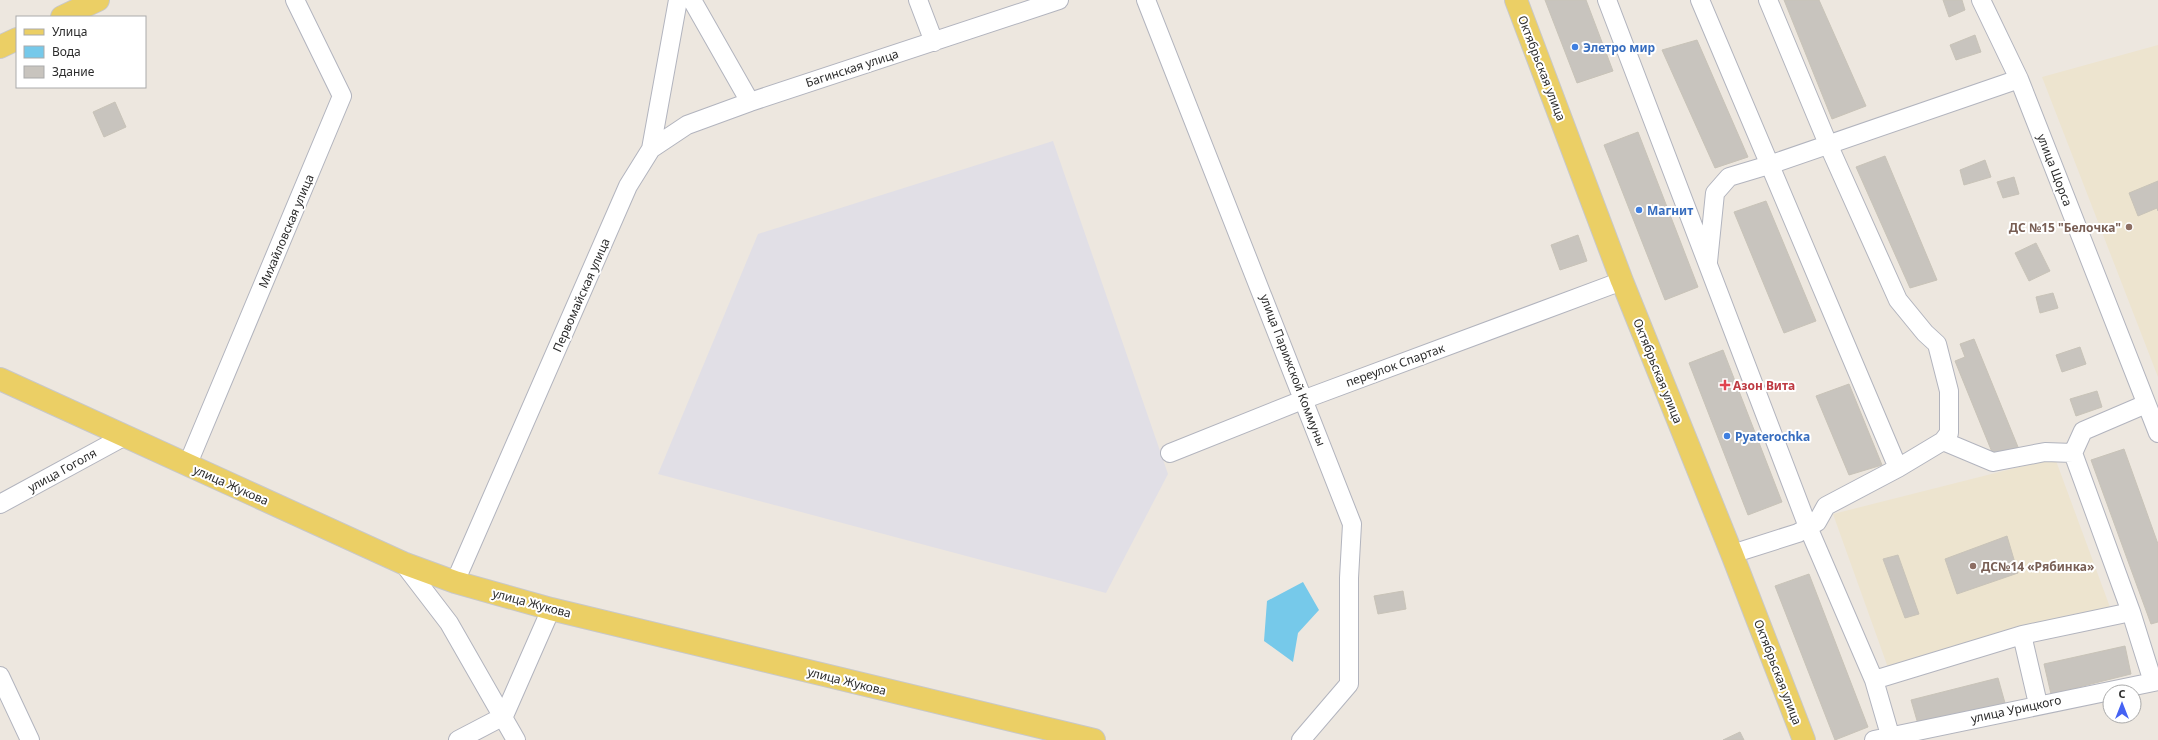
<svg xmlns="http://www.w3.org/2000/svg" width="2158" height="740" font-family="'Noto Sans',sans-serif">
<rect width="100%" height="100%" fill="#ede7df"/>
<path fill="#e1dfe6" d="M1053,141L1168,474L1106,593L658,474L758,234Z"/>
<path fill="#ede4cf" d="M2158,45V377L2042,77Z
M2055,458L2114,618L1891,676L1833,514Z"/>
<path fill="#76c9ea" d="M1303,582L1319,610L1298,633L1293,662L1264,641L1267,601Z"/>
<path fill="#c8c4be" stroke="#c8c3b8" d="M1545,0H1586L1613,71L1577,83Z
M1784,0H1819L1866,106L1832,119Z
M1943,0H1962L1965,10L1949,17Z
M1975,35L1981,52L1956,60L1950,45Z
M1697,40L1748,157L1715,168L1662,50Z
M115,102L126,127L104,137L93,112Z
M1638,132L1698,287L1665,300L1604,145Z
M1885,156L1937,280L1910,288L1856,167Z
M1985,160L1991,177L1964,185L1960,170Z
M2014,177L2019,194L2003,198L1997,182Z
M2158,181V211L2157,208L2138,216L2129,193Z
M1766,201L1816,321L1784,333L1734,212Z
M1578,235L1587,261L1560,270L1551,245Z
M2036,243L2050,271L2029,281L2015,253Z
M2053,293L2058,308L2040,313L2036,297Z
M1974,339L2018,447L1994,457L1955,361L1965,357L1960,344Z
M2080,347L2086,364L2062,372L2056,355Z
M1723,350L1782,502L1748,515L1689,363Z
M1849,384L1882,465L1849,475L1816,396Z
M2097,391L2102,407L2076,416L2070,399Z
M2124,449L2158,544V622L2151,624L2091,460Z
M2007,536L2018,573L1957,594L1945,559Z
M1898,555L1919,614L1905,618L1883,559Z
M1809,574L1868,727L1835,740L1775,586Z
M1403,591L1406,609L1378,614L1374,596Z
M2125,646L2131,674L2051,694L2044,664Z
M1998,678L2005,703L1918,724L1911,700Z
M1740,732L1744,740H1723Z"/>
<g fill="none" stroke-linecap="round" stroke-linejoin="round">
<defs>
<path id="minor" d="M692,0L750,102
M918,0L934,42
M1146,0L1352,524L1349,578V684L1301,740
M1607,0L1808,527L1874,680L1890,735
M1700,0L1898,468
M1981,0L2019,79L2158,433
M651,149L687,125L750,102L1059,0
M1708,262L1715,193L1729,177L1769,165L2019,79
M2146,404L2083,431L2073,453L2131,612L2153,682
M1943,441L1993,462L2045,452L2073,453
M1170,453L1305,399L1622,281
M187,466L342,96L295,0
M0,504L125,436
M1732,554L1798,533L1817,522L1826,506L1898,468L1943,441L1949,433V391L1937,344L1925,333L1898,300L1828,144L1768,0
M403,563L449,623L516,740
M455,582L628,186L651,149L678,0
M2022,635L2038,704
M0,676L30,740
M1874,680L2022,635L2131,612
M458,740L504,716L551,609
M1874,740L2158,681"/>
<path id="major" d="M1516,0L1622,281L1732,554L1804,740
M62,17L98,0
M0,47L17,39
M0,379L403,563L455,582L551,609L1094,740"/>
</defs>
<use href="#minor" stroke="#b2b4be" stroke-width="20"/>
<use href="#major" stroke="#c8c8c8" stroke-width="24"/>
<use href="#minor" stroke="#fff" stroke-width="18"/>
<use href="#major" stroke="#ebcf65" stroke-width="22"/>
</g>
<g fill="#3f7fe0" stroke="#fff" stroke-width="1.5">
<circle cx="1575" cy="47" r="4"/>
<circle cx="1639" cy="210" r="4"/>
<circle cx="1727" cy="436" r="4"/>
</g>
<g fill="#8d6e63" stroke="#fff" stroke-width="1.5">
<circle cx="2129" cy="227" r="4"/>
<circle cx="1973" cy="566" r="4"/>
</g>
<path fill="#e0444e" stroke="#fff" stroke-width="1.5" d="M1723 379h4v4h4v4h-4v4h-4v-4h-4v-4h4z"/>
<g text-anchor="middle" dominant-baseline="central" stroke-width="4" stroke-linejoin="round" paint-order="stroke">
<g font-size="12" font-weight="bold" fill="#366cbe" stroke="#fff" text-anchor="start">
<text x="1583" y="47">Элетро мир</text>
<text x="1647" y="210">Магнит</text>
<text x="1735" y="436">Pyaterochka</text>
</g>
<g font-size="12" fill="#2c2c2c" stroke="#fff">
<text transform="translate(852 68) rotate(-18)">Багинская улица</text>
<text transform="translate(1542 68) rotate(69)">Октябрьская улица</text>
<text transform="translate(2055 170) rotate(69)">улица Щорса</text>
<text transform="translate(286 231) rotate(-67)">Михайловская улица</text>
<text transform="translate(581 295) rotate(-66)">Первомайская улица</text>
<text transform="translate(1395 365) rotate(-20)">переулок Спартак</text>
<text transform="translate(1293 370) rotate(69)">улица Парижской Коммуны</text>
<text transform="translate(1658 371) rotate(68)">Октябрьская улица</text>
<text transform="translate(62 470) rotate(-29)">улица Гоголя</text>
<text transform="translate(231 485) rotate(24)">улица Жукова</text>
<text transform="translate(532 603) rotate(15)">улица Жукова</text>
<text transform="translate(1778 672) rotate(69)">Октябрьская улица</text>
<text transform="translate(847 681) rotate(14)">улица Жукова</text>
<text transform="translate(2016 709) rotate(-12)">улица Урицкого</text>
</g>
<g font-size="12" font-weight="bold" fill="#785e54" stroke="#fff" text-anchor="end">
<text x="2121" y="227">ДС №15 "Белочка"</text>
<text x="1981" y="566" text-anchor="start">ДС№14 «Рябинка»</text>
</g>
<g font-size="12" font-weight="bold" fill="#be3a42" stroke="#fff" text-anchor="start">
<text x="1733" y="385">Азон Вита</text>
</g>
</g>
<rect x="16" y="16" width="130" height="72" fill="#ffffff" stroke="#ababab"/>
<rect x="24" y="29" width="20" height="6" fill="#ebcf65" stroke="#ababab"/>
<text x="52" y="36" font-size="12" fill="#2c2c2c">Улица</text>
<rect x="24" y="46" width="20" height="12" fill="#76c9ea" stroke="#ababab"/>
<text x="52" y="56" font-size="12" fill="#2c2c2c">Вода</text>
<rect x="24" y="66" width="20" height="12" fill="#c8c4be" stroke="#ababab"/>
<text x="52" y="76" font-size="12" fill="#2c2c2c">Здание</text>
<g transform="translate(2122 704)"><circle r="19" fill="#ffffff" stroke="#ababab"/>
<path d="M0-3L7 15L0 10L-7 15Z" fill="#4562f3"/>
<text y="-6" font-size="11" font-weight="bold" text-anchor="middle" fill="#2c2c2c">С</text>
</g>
</svg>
